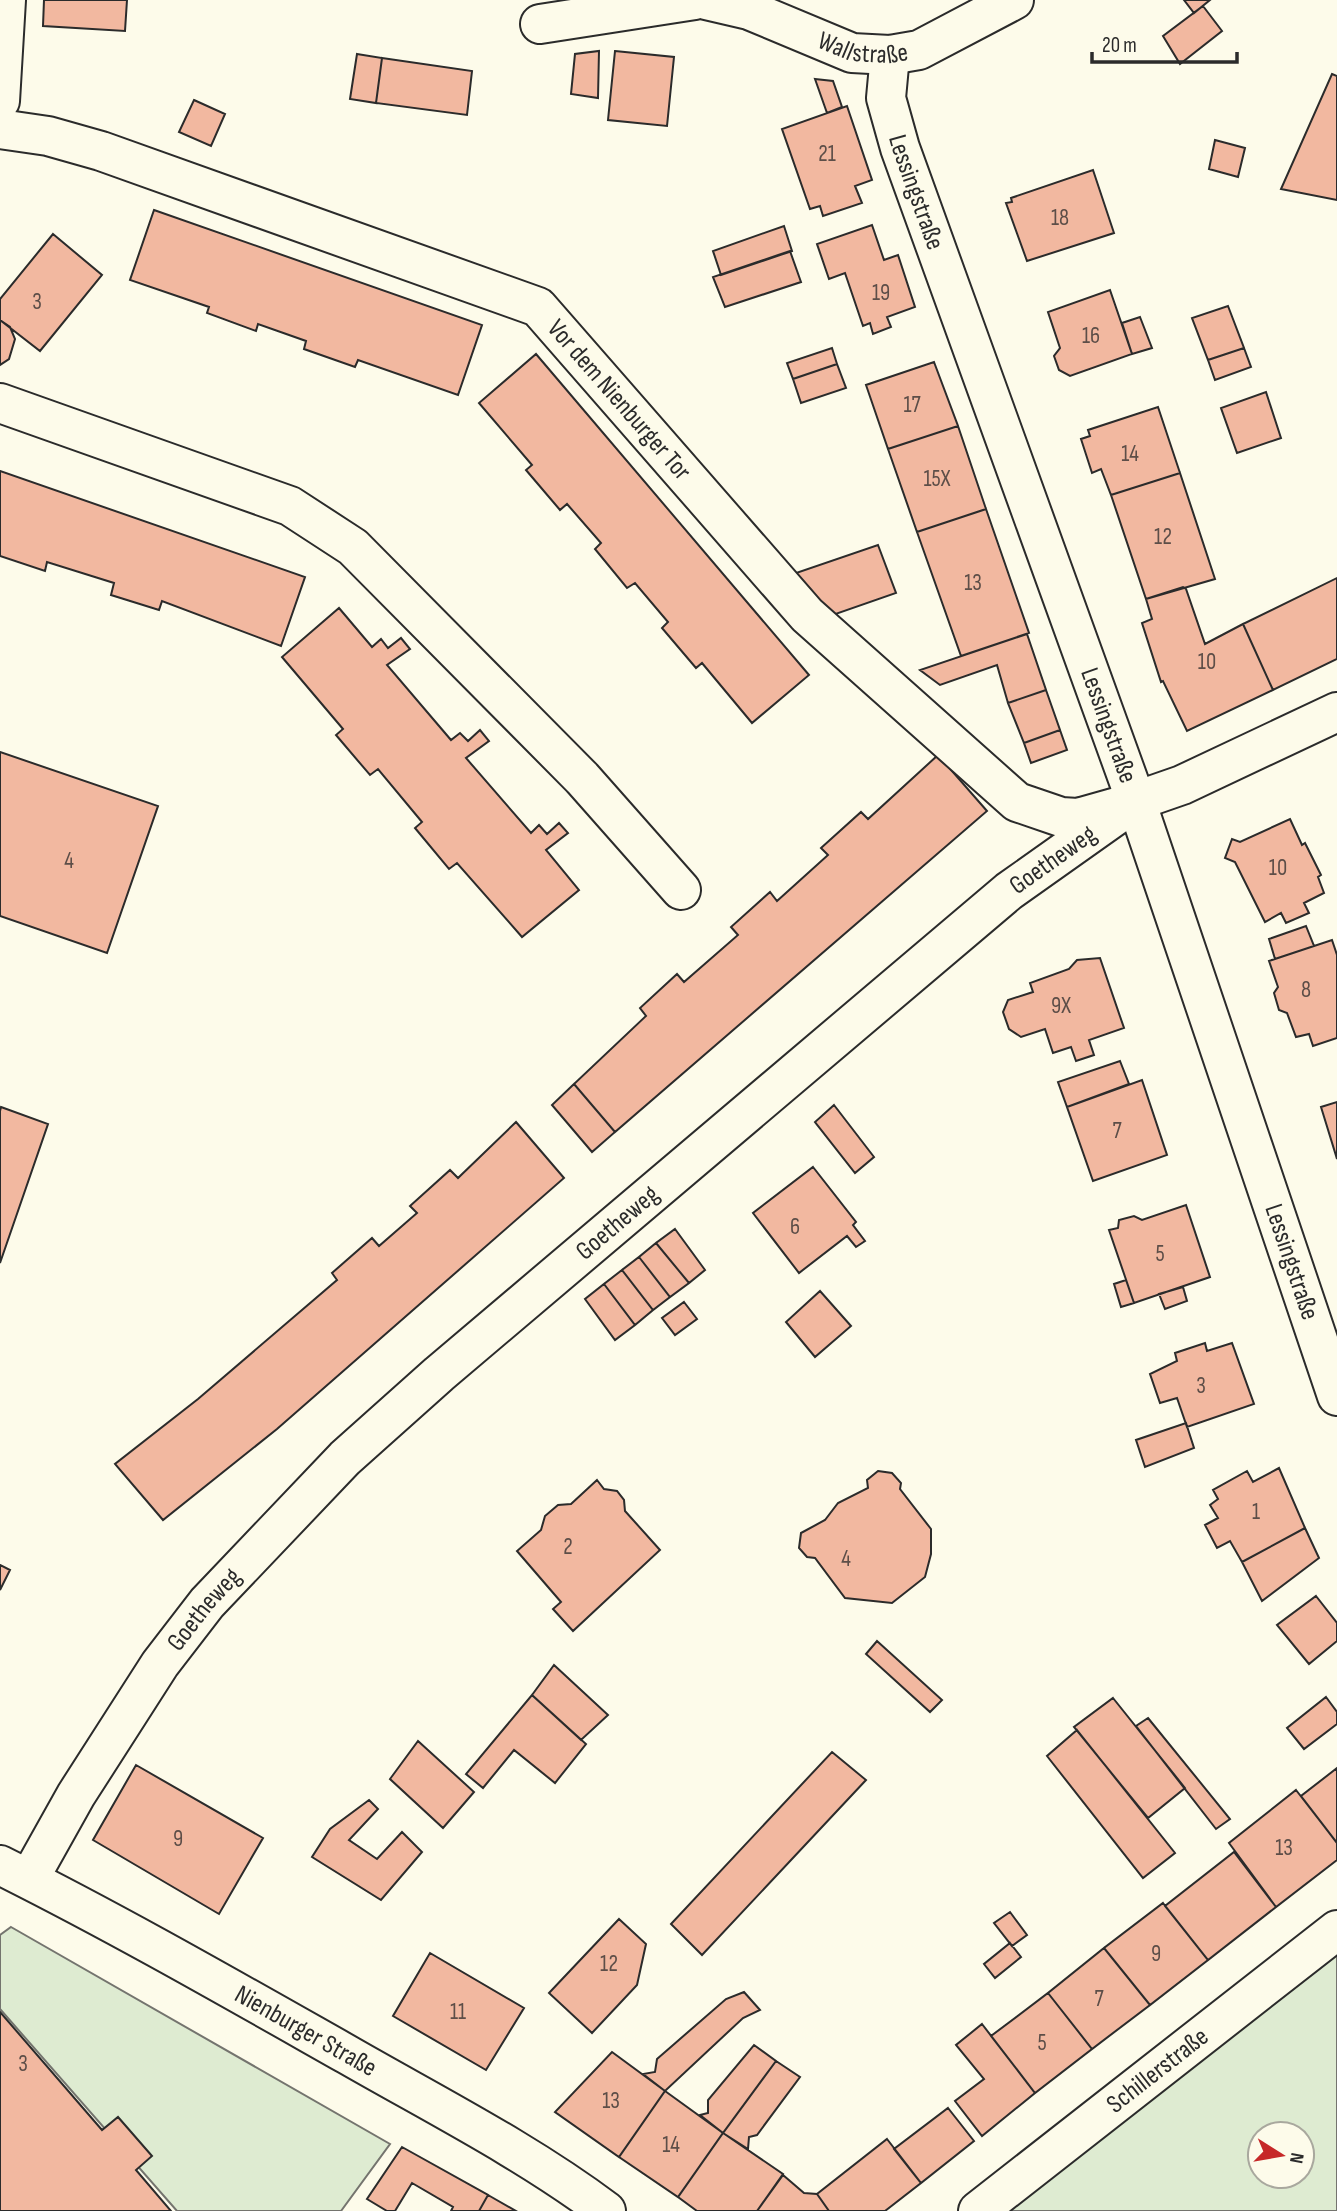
<svg xmlns="http://www.w3.org/2000/svg" width="1337" height="2211" font-family="'Sofia Sans Condensed',sans-serif">
<rect width="100%" height="100%" fill="#fdfbea"/>
<path fill="#deebd1" stroke="#74746e" stroke-width="2" fill-rule="evenodd" d="M11,1927L390,2144L341,2211H177L0,2009V1935Z
M1337,1946V2211H1006ZM1260,2134H1302V2176H1260Z"/>
<path fill="#f2b8a0" stroke="#2b2b2b" stroke-width="2" d="M44,0H127L125,31L43,26Z
M1184,0H1210L1194,13Z
M1203,6L1222,31L1180,64L1163,36Z
M599,51L598,98L571,94L575,54Z
M615,51L674,57L667,126L608,120Z
M357,54L382,58L376,103L350,99Z
M382,58L472,71L467,115L376,103Z
M1332,74L1337,76V200L1281,189Z
M815,79L833,81L842,107L827,113Z
M194,100L225,114L211,146L179,132Z
M847,106L872,180L855,186L862,203L823,216L820,206L810,209L782,129Z
M1215,140L1245,148L1238,177L1209,169Z
M1093,170L1114,233L1027,261L1006,203L1012,202L1011,198Z
M154,210L482,325L458,395L358,360L355,367L304,349L306,341L258,324L256,331L207,313L209,307L130,280Z
M872,225L884,260L898,255L915,307L887,317L891,327L873,334L870,323L863,326L845,273L829,279L817,244Z
M784,226L792,251L721,275L713,251Z
M53,234L102,275L40,351L0,320V299Z
M790,251L801,282L725,307L713,277Z
M1110,290L1132,354L1070,376L1059,370L1054,356L1060,348L1048,312Z
M1228,306L1244,348L1208,360L1192,318Z
M1140,317L1152,348L1132,354L1122,323Z
M0,320L10,327L15,339L9,359L0,365Z
M832,348L837,364L793,379L787,363Z
M1244,348L1251,367L1215,380L1208,360Z
M536,354L809,675L752,723L702,663L696,668L662,628L668,622L635,583L627,588L595,549L601,543L567,504L560,510L526,470L532,465L479,403Z
M934,362L958,426L888,449L866,385Z
M837,364L846,388L801,403L793,379Z
M1266,392L1281,438L1237,453L1221,408Z
M1158,407L1180,473L1111,495L1101,469L1092,473L1081,439L1090,436L1088,430Z
M958,426L986,509L917,532L888,449Z
M0,471L305,577L281,646L162,601L159,610L111,595L114,583L47,562L45,571L0,556Z
M1180,473L1215,579L1146,599L1111,495Z
M986,509L1029,633L961,656L917,532Z
M878,545L896,593L830,616L811,601L796,573Z
M1337,578V659L1273,690L1243,624Z
M1183,587L1186,589L1205,644L1243,624L1273,690L1187,731L1163,681L1161,682L1142,623L1152,619L1146,599Z
M339,608L372,647L381,639L388,648L401,638L410,649L387,665L451,740L460,733L468,741L480,730L489,741L466,758L531,833L539,825L547,834L559,823L568,833L546,850L579,890L522,937L457,863L449,869L415,828L422,822L378,769L370,775L336,735L343,729L282,657Z
M1027,634L1046,690L1008,703L997,665L940,685L920,670Z
M1046,690L1060,730L1024,743L1008,703Z
M1060,730L1067,750L1031,763L1024,743Z
M0,752L158,806L107,953L0,916Z
M938,755L987,811L615,1132L574,1084L646,1016L640,1008L677,974L684,982L738,935L731,927L770,892L777,901L828,855L821,848L861,812L868,819Z
M1290,819L1302,845L1305,843L1321,875L1318,877L1324,893L1304,903L1309,913L1286,923L1281,913L1265,922L1235,862L1225,858L1232,839L1240,842Z
M1306,926L1314,946L1275,959L1269,939Z
M1332,940L1337,955V1038L1313,1046L1309,1034L1296,1037L1287,1013L1279,1010L1274,993L1278,987L1269,961Z
M1100,958L1124,1028L1089,1040L1094,1055L1076,1061L1071,1047L1053,1053L1045,1029L1021,1037L1009,1029L1003,1012L1008,1000L1033,992L1030,983L1069,969L1077,960Z
M1120,1061L1129,1084L1067,1107L1058,1082Z
M1142,1080L1167,1155L1093,1181L1067,1107Z
M574,1084L615,1132L592,1152L552,1105Z
M1337,1102V1159L1321,1107Z
M834,1105L874,1157L855,1173L815,1122Z
M1,1107L48,1124L0,1263V1111Z
M516,1122L564,1178L277,1429L163,1520L115,1464L198,1399L337,1280L332,1273L372,1238L379,1246L417,1213L410,1206L450,1170L458,1178Z
M813,1167L856,1222L853,1225L865,1241L856,1247L847,1236L799,1273L753,1213Z
M1186,1205L1210,1277L1134,1303L1109,1230L1118,1228L1119,1220L1134,1216L1142,1220Z
M675,1229L705,1270L689,1283L656,1243Z
M656,1243L689,1283L670,1297L639,1257Z
M639,1257L670,1297L653,1310L622,1270Z
M622,1270L653,1310L635,1325L604,1284Z
M1126,1280L1134,1303L1121,1307L1114,1284Z
M604,1284L635,1325L615,1340L585,1299Z
M1183,1287L1187,1301L1165,1309L1159,1294Z
M820,1291L851,1326L815,1357L786,1322Z
M684,1302L697,1319L675,1335L662,1318Z
M1205,1343L1207,1351L1232,1343L1254,1404L1187,1427L1177,1398L1160,1403L1150,1374L1177,1361L1175,1353Z
M1186,1423L1194,1448L1145,1467L1136,1440Z
M1279,1468L1305,1528L1242,1562L1230,1541L1217,1548L1205,1525L1218,1518L1210,1505L1218,1499L1213,1490L1247,1471L1253,1482Z
M878,1471L892,1473L901,1483L900,1489L931,1529V1554L925,1577L892,1603L845,1598L815,1558L807,1557L799,1548L801,1533L825,1520L838,1503L868,1488L867,1480Z
M597,1480L604,1489L617,1491L624,1500L625,1511L660,1550L573,1631L553,1609L561,1602L517,1551L541,1530L545,1516L558,1505L571,1504Z
M1305,1528L1319,1558L1262,1601L1242,1562Z
M0,1565L10,1570L0,1590Z
M1316,1596L1337,1623V1641L1309,1664L1277,1625Z
M877,1641L942,1700L930,1712L866,1654Z
M554,1665L608,1715L581,1740L532,1695Z
M532,1695L586,1744L555,1783L514,1750L483,1788L466,1774Z
M1326,1697L1337,1712V1724L1304,1749L1287,1728Z
M1113,1698L1185,1788L1148,1818L1074,1727Z
M1148,1718L1230,1819L1216,1829L1136,1726Z
M1077,1730L1175,1853L1143,1878L1047,1756Z
M418,1741L474,1792L443,1828L390,1779Z
M832,1752L866,1780L702,1955L671,1924Z
M136,1765L263,1838L219,1914L93,1840Z
M1337,1768V1843L1301,1796Z
M1296,1790L1337,1843V1860L1276,1907L1229,1843Z
M369,1800L378,1809L349,1840L377,1859L402,1832L422,1852L381,1900L312,1857L330,1829Z
M1234,1852L1276,1907L1208,1960L1165,1906Z
M1163,1903L1208,1960L1150,2005L1104,1948Z
M1010,1912L1027,1935L1012,1946L994,1923Z
M619,1919L646,1944L637,1985L592,2033L549,1993Z
M1010,1943L1021,1957L995,1978L984,1964Z
M1104,1948L1150,2005L1092,2049L1048,1993Z
M430,1953L524,2008L486,2070L393,2016Z
M744,1992L760,2010L743,2018L665,2091L643,2074L655,2072L657,2059L726,1999Z
M1048,1993L1092,2049L1035,2093L991,2036Z
M0,2012L102,2130L118,2117L152,2156L136,2170L171,2211H0Z
M982,2024L1035,2093L982,2136L955,2101L984,2079L956,2045Z
M754,2045L776,2061L723,2133L700,2115L708,2113V2100Z
M612,2052L665,2091L619,2157L555,2112Z
M776,2061L800,2077L757,2135L749,2137L748,2149L723,2133Z
M665,2091L723,2133L678,2197L619,2157Z
M948,2108L974,2141L921,2183L894,2149Z
M723,2133L783,2174L757,2211H697L678,2197Z
M887,2139L921,2183L885,2211H829L817,2194Z
M402,2147L488,2195L479,2211H451L453,2207L412,2183L395,2211H387L367,2199Z
M783,2175L804,2193L817,2194L829,2211H757Z
M488,2195L516,2211H479Z"/>
<g fill="none" stroke-linecap="round" stroke-linejoin="round">
<defs>
<g id="minor">
<path id="s1" d="M706,0L749,10L852,53L890,55L919,50L1014,0"/>
<path d="M540,24L695,0"/>
<path id="s2" d="M890,55L886,98L900,148L1136,801L1337,1396"/>
<path d="M0,101L6,0"/>
<path id="s3" d="M0,129L48,136L101,151L538,307L807,615L1017,802L1061,817L1078,818L1117,807"/>
<path d="M0,403L290,506L353,547L582,778L681,890"/>
<path id="s4" d="M0,1865C118,1924 233,1990 348,2055C435,2105 526,2151 606,2211"/>
<path id="s5" d="M29,1879L76,1795L160,1664L207,1603L345,1458L439,1374L1009,891L1136,801L1182,785L1337,712"/>
<path id="s6" d="M978,2211L1337,1930"/>
</g>
</defs>
<use href="#minor" stroke="#2b2b2b" stroke-width="42"/>
<use href="#minor" stroke="#fdfbea" stroke-width="38"/>
</g>
<g text-anchor="middle" dominant-baseline="central" stroke-width="5" stroke-linejoin="round" paint-order="stroke">
<g font-size="23" fill="#5d4e48">
<text x="827" y="154">21</text>
<text x="1060" y="218">18</text>
<text x="881" y="293">19</text>
<text x="37" y="302">3</text>
<text x="1091" y="336">16</text>
<text x="912" y="405">17</text>
<text x="1130" y="454">14</text>
<text x="937" y="479">15X</text>
<text x="1163" y="537">12</text>
<text x="973" y="583">13</text>
<text x="1207" y="662">10</text>
<text x="69" y="861">4</text>
<text x="1278" y="868">10</text>
<text x="1306" y="990">8</text>
<text x="1061" y="1006">9X</text>
<text x="1117" y="1131">7</text>
<text x="795" y="1227">6</text>
<text x="1160" y="1254">5</text>
<text x="1201" y="1386">3</text>
<text x="1256" y="1512">1</text>
<text x="568" y="1547">2</text>
<text x="846" y="1559">4</text>
<text x="178" y="1839">9</text>
<text x="1284" y="1848">13</text>
<text x="1156" y="1954">9</text>
<text x="609" y="1964">12</text>
<text x="1099" y="1999">7</text>
<text x="458" y="2012">11</text>
<text x="1042" y="2043">5</text>
<text x="23" y="2064">3</text>
<text x="611" y="2101">13</text>
<text x="671" y="2145">14</text>
</g>
<g font-size="26" fill="#2b2b2b" stroke="#fdfbea">
<text stroke="none"><textPath href="#s1" startOffset="166">Wallstraße</textPath></text>
<text stroke="none"><textPath href="#s2" startOffset="142">Lessingstraße</textPath></text>
<text stroke="none"><textPath href="#s3" startOffset="691">Vor dem Nienburger Tor</textPath></text>
<text stroke="none"><textPath href="#s2" startOffset="709">Lessingstraße</textPath></text>
<text stroke="none"><textPath href="#s5" startOffset="1456">Goetheweg</textPath></text>
<text stroke="none"><textPath href="#s5" startOffset="889">Goetheweg</textPath></text>
<text stroke="none"><textPath href="#s2" startOffset="1276">Lessingstraße</textPath></text>
<text stroke="none"><textPath href="#s5" startOffset="322">Goetheweg</textPath></text>
<text stroke="none"><textPath href="#s4" startOffset="348">Nienburger Straße</textPath></text>
<text stroke="none"><textPath href="#s6" startOffset="228">Schillerstraße</textPath></text>
</g>
</g>
<g transform="translate(1281 2155) rotate(101)"><circle r="33" fill="#fdfbea" stroke="#a9a89e" stroke-width="2"/>
<path d="M0-5L12 26L0 18L-12 26Z" fill="#c62828"/>
<text y="-10" font-size="19" font-weight="bold" text-anchor="middle" fill="#2b2b2b">N</text>
</g>
<path d="M1092 52v10h145v-10" fill="none" stroke="#2b2b2b" stroke-width="3.5"/>
<text x="1102" y="52" font-size="21" fill="#2b2b2b" stroke="#fdfbea" stroke-width="5" paint-order="stroke">20 m</text>
</svg>
